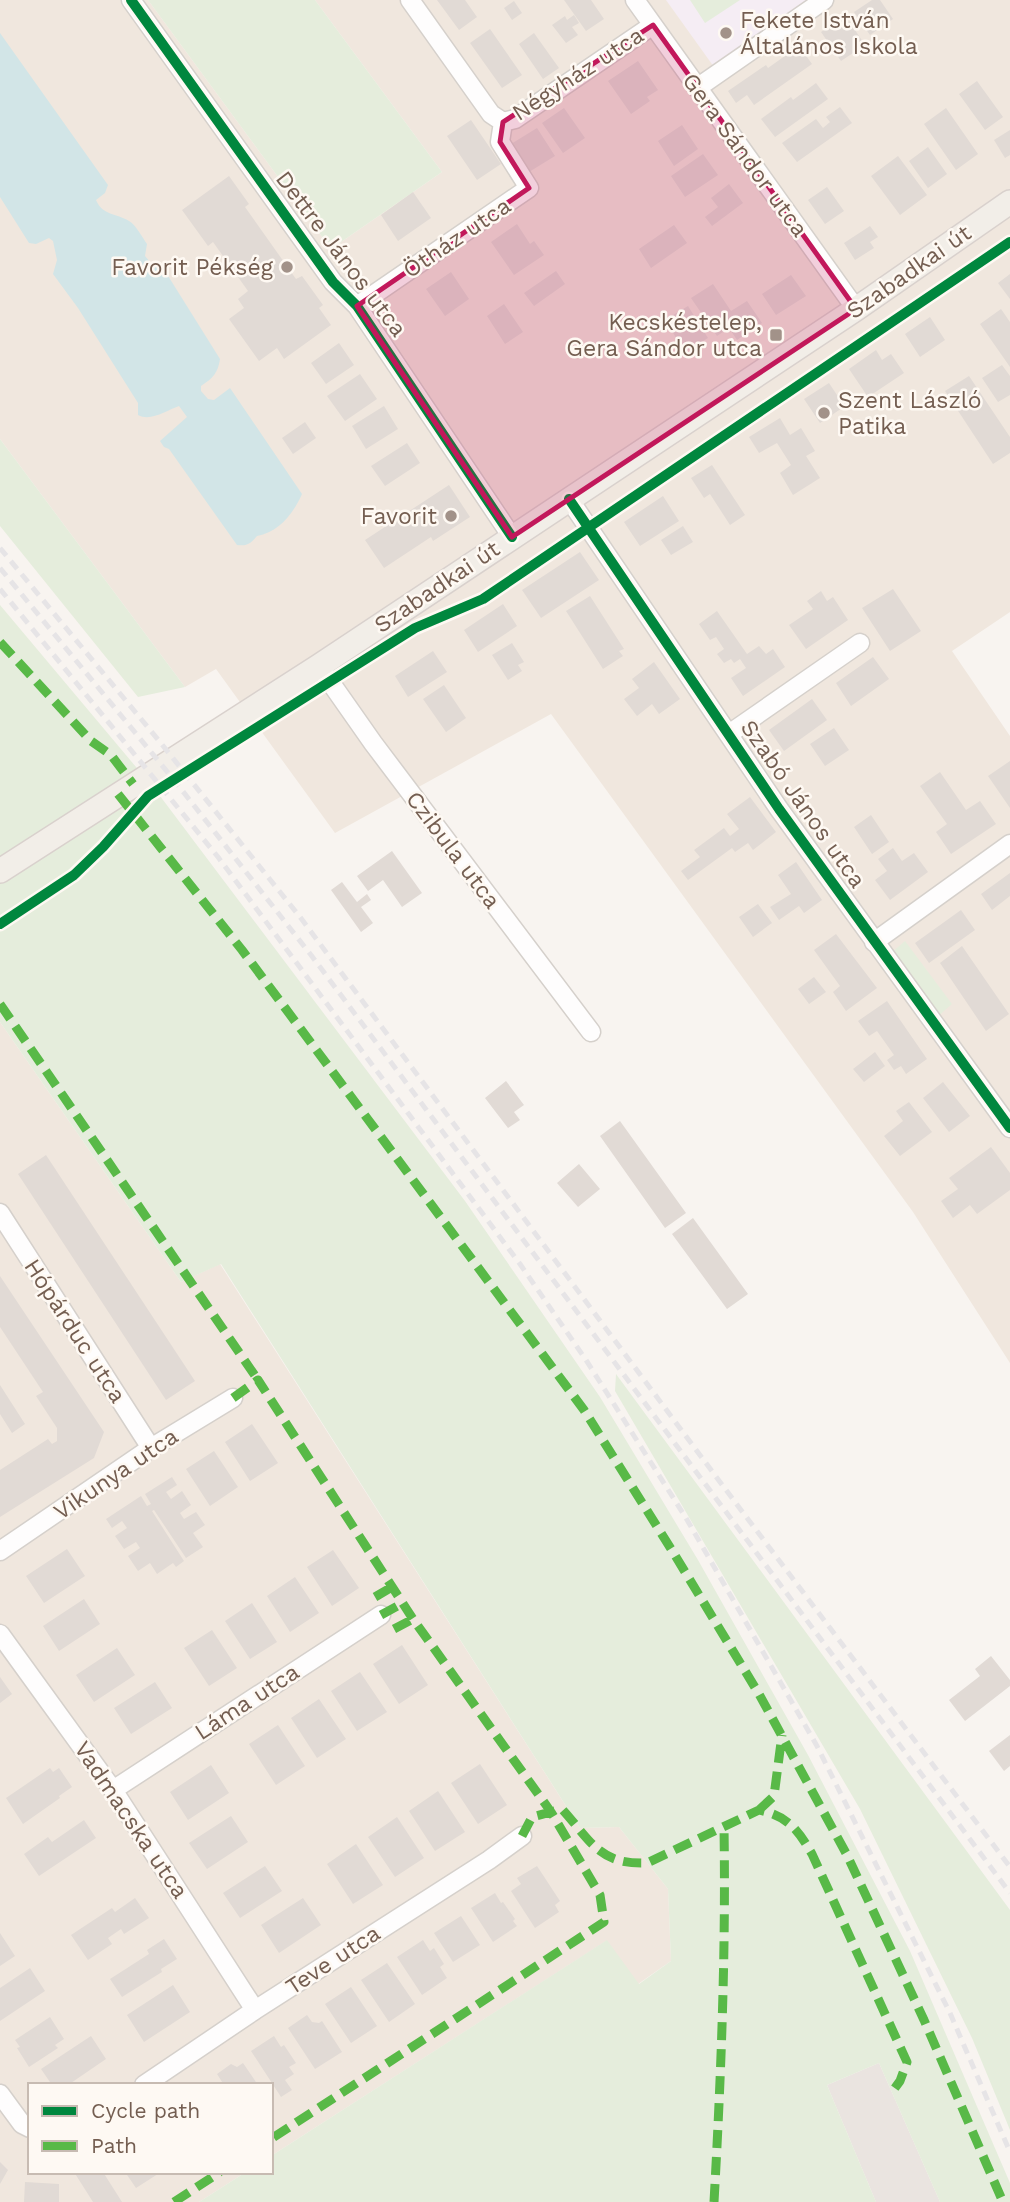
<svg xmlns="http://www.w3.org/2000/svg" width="1010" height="2202" font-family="'Work Sans',sans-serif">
<rect width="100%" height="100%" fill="#f8f4f0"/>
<path fill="#f0e7de" d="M0,0H148L331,249L442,172L315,0H1010V612L952,651L1010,736V1363L913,1212L551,714L335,833L216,669L185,687L0,439Z
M0,1022L181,1282L220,1264L580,1828L619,1827L668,1889L671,1961L638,1984L606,1941L271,2156V2085H30V2172H246L199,2202H0Z"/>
<path fill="#eae4e0" d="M879,2063L940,2202H876L827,2085Z"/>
<path fill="#f5edf4" d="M666,0H808L714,67Z"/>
<path fill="#e5eddc" d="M148,0H315L442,172L331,249Z
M690,0H740L705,23Z
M0,439L185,687L138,697L0,526Z
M0,605L157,792L465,1201L600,1397L698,1560L808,1755L910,1951L1010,2183V2202H940L879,2063L827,2085L876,2202H199L246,2172H271V2156L607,1940L639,1984L671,1961L668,1889L619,1827L580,1828L221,1264L181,1282L0,1022Z
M905,941L952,1004L936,1018L891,953Z
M616,1374L1010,1910V2130L972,2038L860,1809L615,1391Z"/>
<path fill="#d2e5e7" d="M0,33L108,185L105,193L96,200C103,216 116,213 129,221C136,225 142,237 147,244L145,256L151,263H160L220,359C218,373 213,378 201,386V391L208,399L214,400L230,388L302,494C293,514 279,532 257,536C250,544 247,546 237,545L169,449L164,447L160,441L187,417L179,406C167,410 151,422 138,415V403L78,308L53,274L57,260L53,241L49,238L36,244L29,243L0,197Z"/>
<path fill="#e1dad5" d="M437,0H465L477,17L459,30Z
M564,0H591L604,19L586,31Z
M872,0H880L893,19L870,35L854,12Z
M514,1L522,13L512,20L504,8Z
M574,15L579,23L572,27L578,35L566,43L552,25L565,16L567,20Z
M845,15L865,45L841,61L821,32Z
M490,29L522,75L502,88L470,43Z
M534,33L559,68L543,79L519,44Z
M799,46L812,64L754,105L747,95L736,103L728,91L766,65L768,68Z
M638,61L658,90L647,97L650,101L631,114L608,81Z
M977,81L1003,117L985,130L959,94Z
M816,83L828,99L775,137L761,119L791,97L793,100Z
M840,107L852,123L797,162L782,143L816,119L823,128L830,122L826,117Z
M564,108L585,138L563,153L542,123Z
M946,108L978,154L956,170L924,124Z
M471,120L501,164L477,180L447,136Z
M682,125L698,149L674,166L658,141Z
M537,128L555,156L529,172L511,144Z
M1010,130V155L1005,158L994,140Z
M928,147L947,174L928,188L909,161Z
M703,154L718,175L685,197L671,176Z
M898,156L927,195L900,215L871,176Z
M229,176L249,204L245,207L296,279L302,276L323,305L319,308L331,325L284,359L277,348L259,361L229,319L244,308L238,299L248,291L213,242L208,246L182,210Z
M729,184L743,203L712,226L705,217L718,207L711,198Z
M827,187L844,211L825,224L808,200Z
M413,192L431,218L398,241L381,215Z
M517,224L530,244L534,241L544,255L514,275L491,242Z
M674,225L687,243L651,268L639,249Z
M870,226L878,237L870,242L874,248L855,260L844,243Z
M556,271L565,284L534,306L524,293Z
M451,272L469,299L445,316L426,289Z
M1010,274V299L998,283Z
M791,275L806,296L776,315L762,294Z
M713,284L731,311L747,301L762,323L737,340L729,328L717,336L691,298Z
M504,304L523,332L505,344L487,316Z
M688,306L708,338L685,352L665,320Z
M1001,309L1010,322V367L980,324Z
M930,317L945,340L920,357L905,334Z
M339,343L354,365L326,384L311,363Z
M876,350L882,360L891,354L904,373L868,397L849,369Z
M1002,365L1010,376V395L998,402L982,378Z
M360,374L377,399L345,421L327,396Z
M969,376L1010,437V453L993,464L945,391Z
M829,383L837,395L843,391L851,402L820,423L804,399Z
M384,406L398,429L366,449L352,426Z
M780,418L790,435L801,428L815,451L806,456L820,478L793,495L780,473L791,465L777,443L759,453L749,437Z
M305,422L316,438L293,454L282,438Z
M407,443L420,463L385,486L371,466Z
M712,465L745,515L730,525L710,494L704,498L691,478Z
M449,485L470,517L433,541L431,537L384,568L365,540Z
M663,496L679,521L640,546L624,522Z
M683,526L693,542L671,555L661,540Z
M580,552L599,580L541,618L522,590Z
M893,589L921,631L890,651L862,608Z
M821,591L827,601L833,597L848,620L806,649L789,625L813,609L807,601Z
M590,596L624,649L619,651L623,656L603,669L566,611Z
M503,604L517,626L478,652L464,630Z
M717,611L747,654L759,646L766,654L773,649L785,667L743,696L731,678L746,668L740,659L734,663L731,659L724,663L717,654L724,649L716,637L710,640L699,624Z
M512,643L524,662L518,665L522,671L508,680L492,655Z
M433,651L447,672L408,697L395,676Z
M873,657L889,679L851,706L836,683Z
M654,662L680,699L659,714L652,704L637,716L624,699L639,688L632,679Z
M444,685L466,718L446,732L423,699Z
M812,699L827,720L784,751L769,730Z
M834,728L849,750L825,766L810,744Z
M1010,761V808L988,776Z
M940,772L966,810L980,801L996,824L951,854L936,832L947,824L920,786Z
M750,797L776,832L753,850L748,843L735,852L732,848L688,880L681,871L700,857L694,850L724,828L730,836L739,829L727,814Z
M871,815L889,842L872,854L854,827Z
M893,848L902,861L914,853L928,872L890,900L875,880L887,871L878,859Z
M392,851L422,893L402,907L383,880L368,891L357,876Z
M796,862L822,900L804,913L799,906L779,920L770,907L791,894L778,875Z
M1010,873V896L992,910L981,894Z
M342,882L357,902L367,894L371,900L361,907L373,923L361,932L331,890Z
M758,904L772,923L753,937L739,917Z
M961,910L975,930L929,963L915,943Z
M836,934L877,988L846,1011L833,992L840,986L814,950Z
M962,946L1009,1014L986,1031L940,963Z
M814,977L826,992L809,1004L798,989Z
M887,1001L927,1059L906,1074L901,1066L894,1070L887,1060L894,1055L877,1031L869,1036L858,1021Z
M875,1052L885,1066L864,1082L853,1069Z
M506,1081L524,1105L514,1112L520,1120L508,1128L485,1098Z
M943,1082L970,1116L949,1132L923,1098Z
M909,1102L932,1132L900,1156L884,1136L903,1121L896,1111Z
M620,1121L686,1213L665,1228L600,1136Z
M991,1147L1010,1173V1190L977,1214L970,1205L953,1218L941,1201L958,1189L949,1178Z
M46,1155L195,1381L166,1400L18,1174Z
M579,1164L600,1189L578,1207L557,1183Z
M693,1218L748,1294L727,1309L672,1234Z
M0,1276L104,1432L94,1458L0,1517V1470L48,1439L52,1444L57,1441V1428L36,1396L43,1392L0,1327Z
M0,1385L25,1424L12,1433L0,1414Z
M252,1424L278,1463L250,1481L225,1442Z
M214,1451L238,1487L210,1506L186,1469Z
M172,1477L177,1485L166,1492L171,1499L182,1491L191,1505L180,1513L184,1519L196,1512L205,1525L193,1533L203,1547L186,1558L154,1510L152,1511L184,1561L176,1567L173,1563L157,1574L150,1563L138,1571L128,1556L140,1548L136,1542L124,1549L115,1536L127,1528L122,1521L112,1528L106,1519L141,1496L147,1506L151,1504L145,1494Z
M67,1549L85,1576L44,1603L26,1576Z
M333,1550L359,1588L332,1606L307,1567Z
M295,1577L319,1613L290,1632L267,1596Z
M84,1599L100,1624L59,1651L43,1626Z
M252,1603L277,1642L250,1659L225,1621Z
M212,1630L237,1668L209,1686L184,1648Z
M402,1645L428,1685L399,1704L373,1664Z
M117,1648L135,1675L94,1702L76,1675Z
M991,1656L1010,1680V1686L965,1721L949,1700L980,1676L975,1669Z
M360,1672L387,1712L357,1731L331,1691Z
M0,1677L12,1694L0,1703Z
M155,1682L172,1708L131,1734L114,1708Z
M319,1699L346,1739L317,1758L291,1718Z
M278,1725L305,1766L276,1785L249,1744Z
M1010,1735V1766L1004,1771L989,1751Z
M480,1764L507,1805L478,1824L451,1783Z
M211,1765L229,1793L188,1820L170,1792Z
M50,1768L53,1772L59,1768L72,1787L59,1796L60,1798L23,1824L6,1798Z
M438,1791L465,1832L435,1851L409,1811Z
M231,1816L248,1842L207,1869L189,1843Z
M397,1817L424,1858L395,1877L368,1837Z
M84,1820L96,1838L39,1876L24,1854L48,1837L52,1842Z
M356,1844L383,1885L353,1904L327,1864Z
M265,1866L282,1891L240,1918L223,1893Z
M537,1866L560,1901L555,1905L559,1912L535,1928L511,1891L521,1884L517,1878Z
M495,1893L501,1903L503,1902L515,1919L513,1921L517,1926L493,1942L471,1908Z
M135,1898L149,1918L124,1934L121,1929L108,1938L112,1944L88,1960L71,1935L112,1908L115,1912Z
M303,1898L321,1925L279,1953L261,1925Z
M461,1916L480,1945L453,1962L434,1933Z
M0,1933L15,1956L0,1966Z
M164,1939L177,1959L161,1969L162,1972L122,1997L110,1979L149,1954L147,1950Z
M423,1940L430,1951L434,1948L444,1964L440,1967L447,1978L422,1995L397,1957Z
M387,1963L415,2004L389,2022L361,1980Z
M30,1968L45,1991L0,2021V1988Z
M173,1985L190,2012L144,2042L127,2015Z
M351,1987L377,2026L351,2043L325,2004Z
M307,2015L312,2022L319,2023L322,2021L342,2052L315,2069L288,2028Z
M50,2017L64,2039L55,2045L58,2048L29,2067L17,2048L20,2047L15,2040Z
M91,2036L106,2059L68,2085H52L41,2069Z
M274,2036L281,2047L284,2045L296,2063L289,2067L294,2074L285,2080L292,2090L281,2097L251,2051Z
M243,2063L258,2085H224L217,2074L231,2064L237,2067Z
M0,2162L8,2170L0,2184Z
M74,2172H103L122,2202H93Z
M125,2172H161L136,2188Z
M25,2182L59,2184V2202H24Z"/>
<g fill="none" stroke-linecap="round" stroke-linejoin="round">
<defs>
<path id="minor" d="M131,0L333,282L357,306L512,537
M410,0L491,114L503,122
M635,0L856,309
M697,88L824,0
M503,122L515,119L653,25
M357,306L529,188L500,142L503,122
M569,499L779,809L1010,1128
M319,666L373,743L591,1032
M729,734L860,643
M874,942L1010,844
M0,1213L151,1448
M0,1551L151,1448L233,1398
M0,1634L113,1790L255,2010
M113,1790L381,1615
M144,2085L255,2010L489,1860L522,1836
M0,2094L22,2124L30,2128"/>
<path id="major" d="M0,871L319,666L856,309L1010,202"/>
</defs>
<use href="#minor" stroke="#d5d0cb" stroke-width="21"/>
<use href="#major" stroke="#d9d1cd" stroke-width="26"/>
<use href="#minor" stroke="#fefdfd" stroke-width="18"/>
<use href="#major" stroke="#f2eee8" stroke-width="23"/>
<path stroke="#e6e4e6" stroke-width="5" stroke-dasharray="10 7" stroke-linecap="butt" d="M0,548L160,742L300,917L720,1482L1010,1867
M0,568L174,780L311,955L1010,1893
M0,589L218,857L520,1264L586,1360L686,1518L817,1746L950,2013L1010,2152"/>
<path stroke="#58b947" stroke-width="9" stroke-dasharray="18 9" stroke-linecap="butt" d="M0,642L91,741L111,755L133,784
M118,794L242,950L584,1410L673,1552L759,1694L847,1855L924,2020L1003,2202
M0,1004L258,1380
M233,1398L258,1380L413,1619L551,1812L600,1895L604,1922L271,2139
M375,1597L392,1587
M381,1615L403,1603
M394,1629L413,1619
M759,1810L774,1796L782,1735
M522,1836L532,1817L562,1809C591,1841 599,1865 647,1863L759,1810C788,1816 798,1830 812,1854L907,2062L900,2081L892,2092
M174,2202L220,2172
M714,2202C721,2077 726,1952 724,1827"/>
<defs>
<path id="cycleway" d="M131,0L333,282L357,306L512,537
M569,499L779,809L1010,1128
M0,924L74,875L103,847L148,796L415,628L483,599L1010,242"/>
</defs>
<use href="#cycleway" stroke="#fef9f3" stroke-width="15"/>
<use href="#cycleway" stroke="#00873e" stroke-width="10"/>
</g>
<path fill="#c2185b" fill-opacity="0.2" stroke="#c2185b" stroke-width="5" stroke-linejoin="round" d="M653,25L856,309L512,537L357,306L529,188L500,142L503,122Z"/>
<g fill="#a29289" stroke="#fef9f3" stroke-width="2.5">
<circle cx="726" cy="33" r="7"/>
<circle cx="287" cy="267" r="7"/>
<rect x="769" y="328" width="14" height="14" rx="3.5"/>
<circle cx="824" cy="413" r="7"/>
<circle cx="451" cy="516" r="7"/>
</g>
<g text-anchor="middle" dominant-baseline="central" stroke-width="5" stroke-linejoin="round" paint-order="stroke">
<g font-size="23" fill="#745e51" stroke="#fef9f3" text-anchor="end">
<text x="740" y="20" text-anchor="start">Fekete István<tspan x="740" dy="26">Általános Iskola</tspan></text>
<text x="273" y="267">Favorit Pékség</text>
<text x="762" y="322">Kecskéstelep,<tspan x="762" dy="26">Gera Sándor utca</tspan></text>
<text x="838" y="400" text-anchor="start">Szent László<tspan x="838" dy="26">Patika</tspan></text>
<text x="437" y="516">Favorit</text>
</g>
<g font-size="23" fill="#745e51" stroke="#fef9f3">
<text transform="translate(578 74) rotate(-33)">Négyház utca</text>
<text transform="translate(745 155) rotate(54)">Gera Sándor utca</text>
<text transform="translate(457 238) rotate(-34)">Ötház utca</text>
<text transform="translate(341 254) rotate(53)">Dettre János utca</text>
<text transform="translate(909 272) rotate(-35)">Szabadkai út</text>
<text transform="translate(437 587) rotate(-34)">Szabadkai út</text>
<text transform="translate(803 804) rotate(55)">Szabó János utca</text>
<text transform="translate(453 850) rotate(53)">Czibula utca</text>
<text transform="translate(75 1331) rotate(57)">Hópárduc utca</text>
<text transform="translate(116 1474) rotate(-34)">Vikunya utca</text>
<text transform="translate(247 1702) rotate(-33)">Láma utca</text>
<text transform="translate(131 1820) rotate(56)">Vadmacska utca</text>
<text transform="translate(333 1960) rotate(-33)">Teve utca</text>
</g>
</g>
<rect x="28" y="2083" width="245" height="91" fill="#fef9f3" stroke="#c7bbb2" stroke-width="2"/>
<rect x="42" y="2106" width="35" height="10" fill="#00873e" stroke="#c7bbb2" stroke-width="2"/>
<text x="91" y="2118" font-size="21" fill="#745e51">Cycle path</text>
<rect x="42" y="2141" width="35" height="10" fill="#58b947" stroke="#c7bbb2" stroke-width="2"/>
<text x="91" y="2153" font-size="21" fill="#745e51">Path</text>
</svg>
